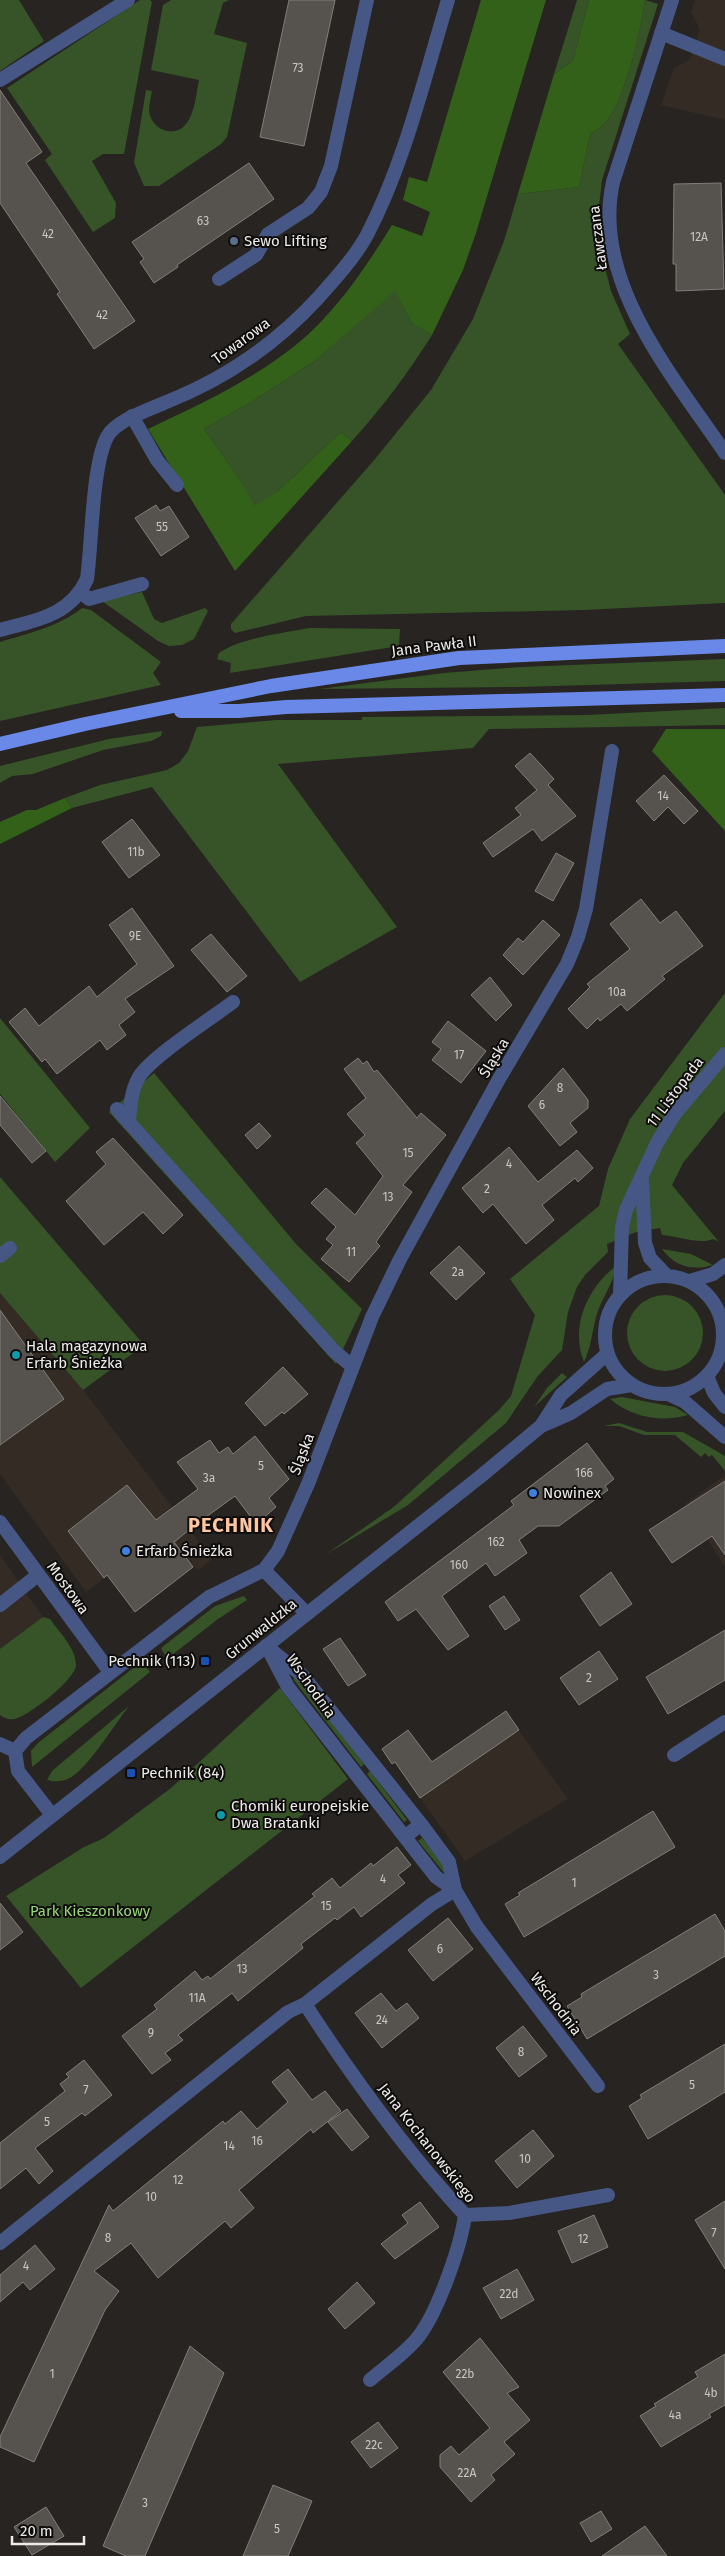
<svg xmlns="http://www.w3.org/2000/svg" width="725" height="2556" font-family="'Fira Sans',sans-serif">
<rect width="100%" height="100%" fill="#272421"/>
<path fill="#342c24" d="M695,0H725V120L661,105L674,68L690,59L700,29L691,12Z
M0,1293L83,1390L212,1559L199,1570L193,1567L132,1614L130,1612L133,1609L107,1576L86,1592L0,1474Z
M725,1475V1567L685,1504Z
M0,1555L49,1626L0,1666Z
M505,1711L568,1799L465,1861L406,1778Z"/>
<path fill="#365428" d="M0,0H19L44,41L0,71Z
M140,0H150L152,2L124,154H103L92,161L116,203L115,218L93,232L45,160L52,154L7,88Z
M171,0H229L223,3L214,34L247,43L227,137L221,144L159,186H144L134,163L146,90L152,91C151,97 149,104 149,110C150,128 173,140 186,124C195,113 196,94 199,80L151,70L163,5Z
M577,0H589L573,61L554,74Z
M645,0L658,4L602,180L597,223L600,248L611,291L630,334L618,344L725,495V603L584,610L306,616L235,633L231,629V624L375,459L431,390L473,319L504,241L518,194L579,187L590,134C595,131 602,127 606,122C625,101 641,29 645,0Z
M395,290L412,323L432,335C408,373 382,408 352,441L341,432L279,490L255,507L241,481L204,429L251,402L315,361Z
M142,592L154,619L162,623L205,608L208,611L194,639L182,645L169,646L158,641L102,601Z
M82,608L91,610L161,662L153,673L161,685L0,721V642C29,633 58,627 82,608Z
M310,628L400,629L399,646L230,673L231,663L217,659L219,653C239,638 284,633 310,628Z
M725,659V681L519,687L319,689L444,673L520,667Z
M725,708V725L489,729L473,748L278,764L397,927L300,982L152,787L72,808L65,798L100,785L167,770L179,763L188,751L197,727L276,720H362V717L587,715Z
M162,731L161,736L151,741L103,750L33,774L12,776L0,783V766L109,739Z
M725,993V1111L683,1163L672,1185L719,1242L713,1239C700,1245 677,1236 662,1235L660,1228L636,1232L607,1244L608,1252L585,1275L577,1287L568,1312L562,1350L537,1377L506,1423L408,1505L325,1555L395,1506L499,1410L511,1396L535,1315L510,1279L599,1206L608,1169L630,1119Z
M0,1018L90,1128L55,1162L0,1094Z
M154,1073L296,1244L362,1309L336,1364L109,1112Z
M0,1177L144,1345L83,1390L0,1293Z
M662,1249L691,1254L713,1265C693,1271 675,1267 662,1249Z
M616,1266C613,1285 601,1299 596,1317C592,1333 591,1347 584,1362C570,1327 587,1288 616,1266Z
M627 1333a38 38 0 1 1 76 0a38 38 0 1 1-76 0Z
M562,1373L567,1377L534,1407L547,1388Z
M622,1397L675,1407L688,1415C662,1423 631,1417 610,1399Z
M619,1423L647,1432H683L725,1456V1471L712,1455L709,1457L705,1453L701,1457L675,1435H644L619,1426H603Z
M244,1596L247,1600L218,1619L167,1659L161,1648L215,1606Z
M43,1617L50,1619C59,1632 76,1648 76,1665C76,1679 28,1717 14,1719C9,1720 4,1718 0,1715V1649Z
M142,1661L150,1672L32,1767L31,1751L38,1743Z
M296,1676L364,1764L361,1767L293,1679Z
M280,1688L348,1779L81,1988L6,1896L84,1847L104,1838L171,1788Z
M129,1706C115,1724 88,1768 70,1778C62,1782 55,1782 47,1780L52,1771Z
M370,1771L407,1820L404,1822L367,1774Z
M422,1838L448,1871L445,1874L418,1841Z"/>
<path fill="#34611a" d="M481,0H546L476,233L463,270L432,335L412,323L395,291L315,361L251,402L204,429L241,481L255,506L279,490L341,432L352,441L235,571L148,429C199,405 253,380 297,344C336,312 366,267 392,225L422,236L430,212L403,200L409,177L427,182Z
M589,0H645C641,29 625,101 606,122C602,127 595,131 590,134L579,187L518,194L554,74L573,61Z
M666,729H725V831L652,751Z
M65,798L72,808L0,844V822L27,810H36Z"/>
<path fill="#56524e" stroke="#827e7a" d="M289,0H335L304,146L260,137Z
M0,90L42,152L26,163L135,321L94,349L57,294L60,292L0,203Z
M249,163L274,199L177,265L178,267L154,283L140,262L144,259L132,242Z
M721,183L724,289L676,291V264H673L674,184Z
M156,505L160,511L169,506L189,537L161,556L135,518Z
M530,753L554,779L548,785L576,816L542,841L533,829L493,857L483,843L521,815L515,808L537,790L515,766Z
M664,775L698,811L684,824L668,807L654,821L636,801Z
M132,819L160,855L129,878L102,842Z
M556,853L574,863L553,901L535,891Z
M641,899L660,923L676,911L703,946L662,976L665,979L627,1011L621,1004L600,1021L598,1018L587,1029L568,1009L590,987L587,984L630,949L610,924Z
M132,908L174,966L125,999L135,1012L119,1025L126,1035L107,1050L100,1040L57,1074L45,1059L42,1062L9,1022L25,1008L39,1026L89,986L97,997L137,964L109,925Z
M543,920L560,935L523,975L503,955L518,938L523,942Z
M211,934L247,976L227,992L191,950Z
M490,977L512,1005L496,1021L471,995Z
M448,1021L486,1051L461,1083L432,1060L441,1049L432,1042Z
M358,1058L363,1064L367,1061L374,1072L377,1070L417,1118L421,1113L446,1135L403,1185L412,1192L376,1242L380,1246L349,1282L321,1259L333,1245L326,1239L336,1227L311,1203L326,1188L355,1215L383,1176L356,1143L365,1135L347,1114L366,1098L344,1069Z
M563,1068L588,1100V1108L570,1123L577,1132L560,1146L528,1106Z
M0,1096L46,1151L32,1163L0,1125Z
M259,1123L271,1136L257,1149L245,1135Z
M113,1138L183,1215L163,1234L143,1212L104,1245L66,1201L106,1164L96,1152Z
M509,1147L538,1182L577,1150L593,1168L578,1182L575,1178L542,1205L554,1220L526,1244L493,1204L483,1213L462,1188Z
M459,1246L485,1273L456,1300L430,1273Z
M0,1310L64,1399L0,1445Z
M283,1367L308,1394L284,1414L282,1412L265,1426L245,1403Z
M255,1436L289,1479L269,1498L276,1507L256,1524L235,1496L199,1522L174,1542L193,1567L135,1612L107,1575L104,1578L68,1531L127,1485L156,1520L198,1489L177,1462L210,1440L219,1453L228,1447L233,1454Z
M587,1443L614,1479L605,1486L608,1490L559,1526H538L519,1540L527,1553L495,1576L486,1563L442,1596L469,1636L448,1650L416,1609L398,1621L385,1602L514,1505L511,1501Z
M725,1481V1555L712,1536L672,1563L649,1530Z
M611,1572L632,1604L600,1626L580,1596Z
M504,1596L520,1620L505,1630L489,1606Z
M725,1630V1680L668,1714L646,1677Z
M340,1638L366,1675L348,1686L323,1649Z
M599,1651L618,1679L579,1705L560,1678Z
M506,1711L519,1730L420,1798L395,1762L392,1764L382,1749L408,1730L432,1762Z
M653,1811L675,1847L524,1937L505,1904L520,1895L518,1893Z
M397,1847L411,1865L398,1875L405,1883L361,1917L354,1907L337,1920L335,1918L301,1944L303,1948L238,2001L232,1993L178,2035L183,2040L165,2053L171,2060L152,2074L122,2036L157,2009L154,2005L195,1971L202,1980L208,1976L210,1979L315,1896L312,1894L332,1878L340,1888L371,1863L373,1866Z
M0,1903L23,1932L0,1950Z
M715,1914L725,1931V1956L587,2039L567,2006L582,1997L581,1994Z
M448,1918L473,1949L433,1981L408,1950Z
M381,1993L396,2011L407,2003L419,2018L382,2048L355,2013Z
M523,2026L547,2056L519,2077L496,2048Z
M725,2044V2092L648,2139L629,2106L642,2098L640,2095Z
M84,2060L112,2095L85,2116L82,2113L35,2148L53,2171L39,2184L26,2168L0,2189V2143L65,2091L60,2084L69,2077L66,2074Z
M288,2069L312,2100L325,2091L341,2111L313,2133L311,2129L239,2190L254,2208L231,2228L225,2221L158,2278L131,2243L94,2271L119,2291L105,2310L34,2462L0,2447V2437L109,2205L113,2211L223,2121L225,2124L241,2111L257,2129L288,2102L272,2082Z
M347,2109L369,2137L352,2151L328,2122Z
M533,2130L554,2156L517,2188L495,2161Z
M725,2201V2269L695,2220Z
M420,2202L439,2227L395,2259L381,2244L408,2223L402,2215Z
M594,2215L608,2247L572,2263L558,2231Z
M35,2245L55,2269L30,2290L23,2282L0,2302V2275Z
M517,2269L534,2300L501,2319L483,2288Z
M357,2282L375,2303L345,2329L328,2309Z
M480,2338L519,2387L507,2393L530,2420L504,2442L515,2454L491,2475L495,2480L471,2502L440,2467V2455L451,2446L459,2455L490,2428L443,2372Z
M190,2346L224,2373L145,2556H126L103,2546Z
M725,2354V2405L709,2414L711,2417L661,2447L640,2416L656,2406L654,2404L698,2377L695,2372Z
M378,2422L398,2448L371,2468L351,2442Z
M273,2485L312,2501L288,2556H243Z
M46,2507L64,2536L32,2555L14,2527Z
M601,2511L612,2529L591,2542L580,2523Z
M645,2526L667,2556H602Z"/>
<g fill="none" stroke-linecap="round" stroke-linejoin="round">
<path stroke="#475785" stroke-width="14" d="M661,33L725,59
M0,80L128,0
M219,279L256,255L268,234L308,208L321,192L331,166L367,0
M132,416L157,460L177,485
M81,592L89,599L142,584
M117,1109L334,1351L352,1366
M129,1123C130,1107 131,1091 139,1077C151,1057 212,1018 233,1002
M0,1256L10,1248
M0,1605L38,1575
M0,1744L15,1751
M674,1755L725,1722
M405,1837L421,1824
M477,1927L598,2086"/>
<path stroke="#475785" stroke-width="14" d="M672,0L613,182C591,281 673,376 725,453
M0,630C36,620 70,616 87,579C92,543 92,466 107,437C115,421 148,410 164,403C223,380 275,345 318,298C335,279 355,257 367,235C405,162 424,79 448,0
M0,1522L110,1672
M264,1570L306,1613
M266,1646L303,1676L421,1824L449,1862L455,1890L477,1927
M267,1647L288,1687L436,1877L455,1890
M52,1815L18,1771L15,1751L26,1738L209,1597L264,1570L278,1551L308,1484L372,1317L400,1259L499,1079L567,964L578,937L586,909L612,751
M305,2004C353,2078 405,2150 465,2215C461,2246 438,2311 419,2336C406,2353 386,2366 370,2380
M465,2215L509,2213L608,2195
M0,2243L288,2012L305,2004L432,1904L455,1890"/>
<path stroke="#475785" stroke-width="14" d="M642,1180L645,1243L650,1258L667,1276
M605 1335a59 59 0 1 1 118 0a59 59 0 1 1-118 0Z
M690,1281L713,1274L725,1265
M620,1295L622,1227L626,1210L657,1143L674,1115L725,1054
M707,1376L714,1393L725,1407
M668,1394L685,1402L725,1437
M541,1426L561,1395L608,1353
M0,1857L481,1476L541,1426L571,1413L607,1389L632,1385"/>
<path stroke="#6988e7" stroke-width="14" d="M181,711H239L286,707L725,695
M0,744L85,724L271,686L459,658L725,646"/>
</g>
<circle fill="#5c6f8a" stroke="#0f0d0c" stroke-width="2" cx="234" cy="241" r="5"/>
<g fill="#0f9aa8" stroke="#0f0d0c" stroke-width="2">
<circle cx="16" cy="1355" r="5"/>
<circle cx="221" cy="1815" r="5"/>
</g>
<g fill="#3f7fe0" stroke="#0f0d0c" stroke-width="2">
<circle cx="533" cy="1493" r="5"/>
<circle cx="126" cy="1551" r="5"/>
</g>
<g fill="#1a4fb4" stroke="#0f0d0c" stroke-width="2">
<rect x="200" y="1656" width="10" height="10" rx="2.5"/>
<rect x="126" y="1768" width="10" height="10" rx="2.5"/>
</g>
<g text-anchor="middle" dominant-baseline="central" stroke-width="4" stroke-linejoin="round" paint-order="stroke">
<g font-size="12" fill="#c8c6c3">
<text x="298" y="68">73</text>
<text x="203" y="221">63</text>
<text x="48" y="234">42</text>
<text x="699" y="237">12A</text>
<text x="102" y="315">42</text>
<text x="162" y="527">55</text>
<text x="663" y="796">14</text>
<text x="136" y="852">11b</text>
<text x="135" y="936">9E</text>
<text x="617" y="992">10a</text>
<text x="459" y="1055">17</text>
<text x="560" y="1088">8</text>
<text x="542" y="1105">6</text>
<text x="408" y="1153">15</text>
<text x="509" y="1164">4</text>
<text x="487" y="1189">2</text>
<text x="388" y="1197">13</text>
<text x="351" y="1252">11</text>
<text x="458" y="1272">2a</text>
<text x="261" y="1466">5</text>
<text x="584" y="1473">166</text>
<text x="209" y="1478">3a</text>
<text x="496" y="1542">162</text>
<text x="459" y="1565">160</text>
<text x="589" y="1678">2</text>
<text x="383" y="1879">4</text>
<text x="574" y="1883">1</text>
<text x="326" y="1906">15</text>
<text x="440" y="1949">6</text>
<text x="242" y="1969">13</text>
<text x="656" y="1975">3</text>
<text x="197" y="1998">11A</text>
<text x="382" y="2020">24</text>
<text x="151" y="2033">9</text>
<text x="521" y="2052">8</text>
<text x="692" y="2085">5</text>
<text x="86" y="2090">7</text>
<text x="47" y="2122">5</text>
<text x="257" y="2141">16</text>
<text x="229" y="2146">14</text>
<text x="525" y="2159">10</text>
<text x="178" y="2180">12</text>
<text x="151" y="2197">10</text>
<text x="714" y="2233">7</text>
<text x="108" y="2238">8</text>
<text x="583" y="2239">12</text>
<text x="26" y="2266">4</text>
<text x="509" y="2294">22d</text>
<text x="52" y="2374">1</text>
<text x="465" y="2374">22b</text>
<text x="711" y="2393">4b</text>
<text x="675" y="2415">4a</text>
<text x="374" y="2445">22c</text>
<text x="467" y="2473">22A</text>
<text x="145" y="2503">3</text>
<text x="277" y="2529">5</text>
</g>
<g font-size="15" fill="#eeecea" stroke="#0f0d0c">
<text transform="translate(598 238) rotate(-97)">Ławczana</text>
<text transform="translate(241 341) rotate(-36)">Towarowa</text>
<text transform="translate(434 646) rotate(-7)">Jana Pawła II</text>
<text transform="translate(494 1058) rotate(-59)">Śląska</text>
<text transform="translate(675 1092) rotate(-53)">11 Listopada</text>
<text transform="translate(302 1454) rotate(-69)">Śląska</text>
<text transform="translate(68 1588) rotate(54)">Mostowa</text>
<text transform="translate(261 1629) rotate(-39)">Grunwaldzka</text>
<text transform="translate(311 1686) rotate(55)">Wschodnia</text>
<text transform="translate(556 2004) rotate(53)">Wschodnia</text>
<text transform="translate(427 2143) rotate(52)">Jana Kochanowskiego</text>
</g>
<g font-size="15" fill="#eeecea" stroke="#0f0d0c" text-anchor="start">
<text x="244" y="241">Sewo Lifting</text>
<text x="26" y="1346">Hala magazynowa<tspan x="26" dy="17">Erfarb Śnieżka</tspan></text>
<text x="543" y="1493">Nowinex</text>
<text x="136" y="1551">Erfarb Śnieżka</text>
<text x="195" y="1661" text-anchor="end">Pechnik (113)</text>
<text x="141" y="1773">Pechnik (84)</text>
<text x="231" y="1806">Chomiki europejskie<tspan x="231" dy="17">Dwa Bratanki</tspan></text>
</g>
<g font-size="15" fill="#97d778" stroke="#0f0d0c">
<text x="90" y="1911">Park Kieszonkowy</text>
</g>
<g font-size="20" font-weight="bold" letter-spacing="1" fill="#ffc6a3" stroke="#0f0d0c">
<text x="231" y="1525">PECHNIK</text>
</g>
</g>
<path d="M12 2536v8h72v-8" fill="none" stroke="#eeecea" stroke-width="2.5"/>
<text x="20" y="2536" font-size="15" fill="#eeecea" stroke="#0f0d0c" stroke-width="4" paint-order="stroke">20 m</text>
</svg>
